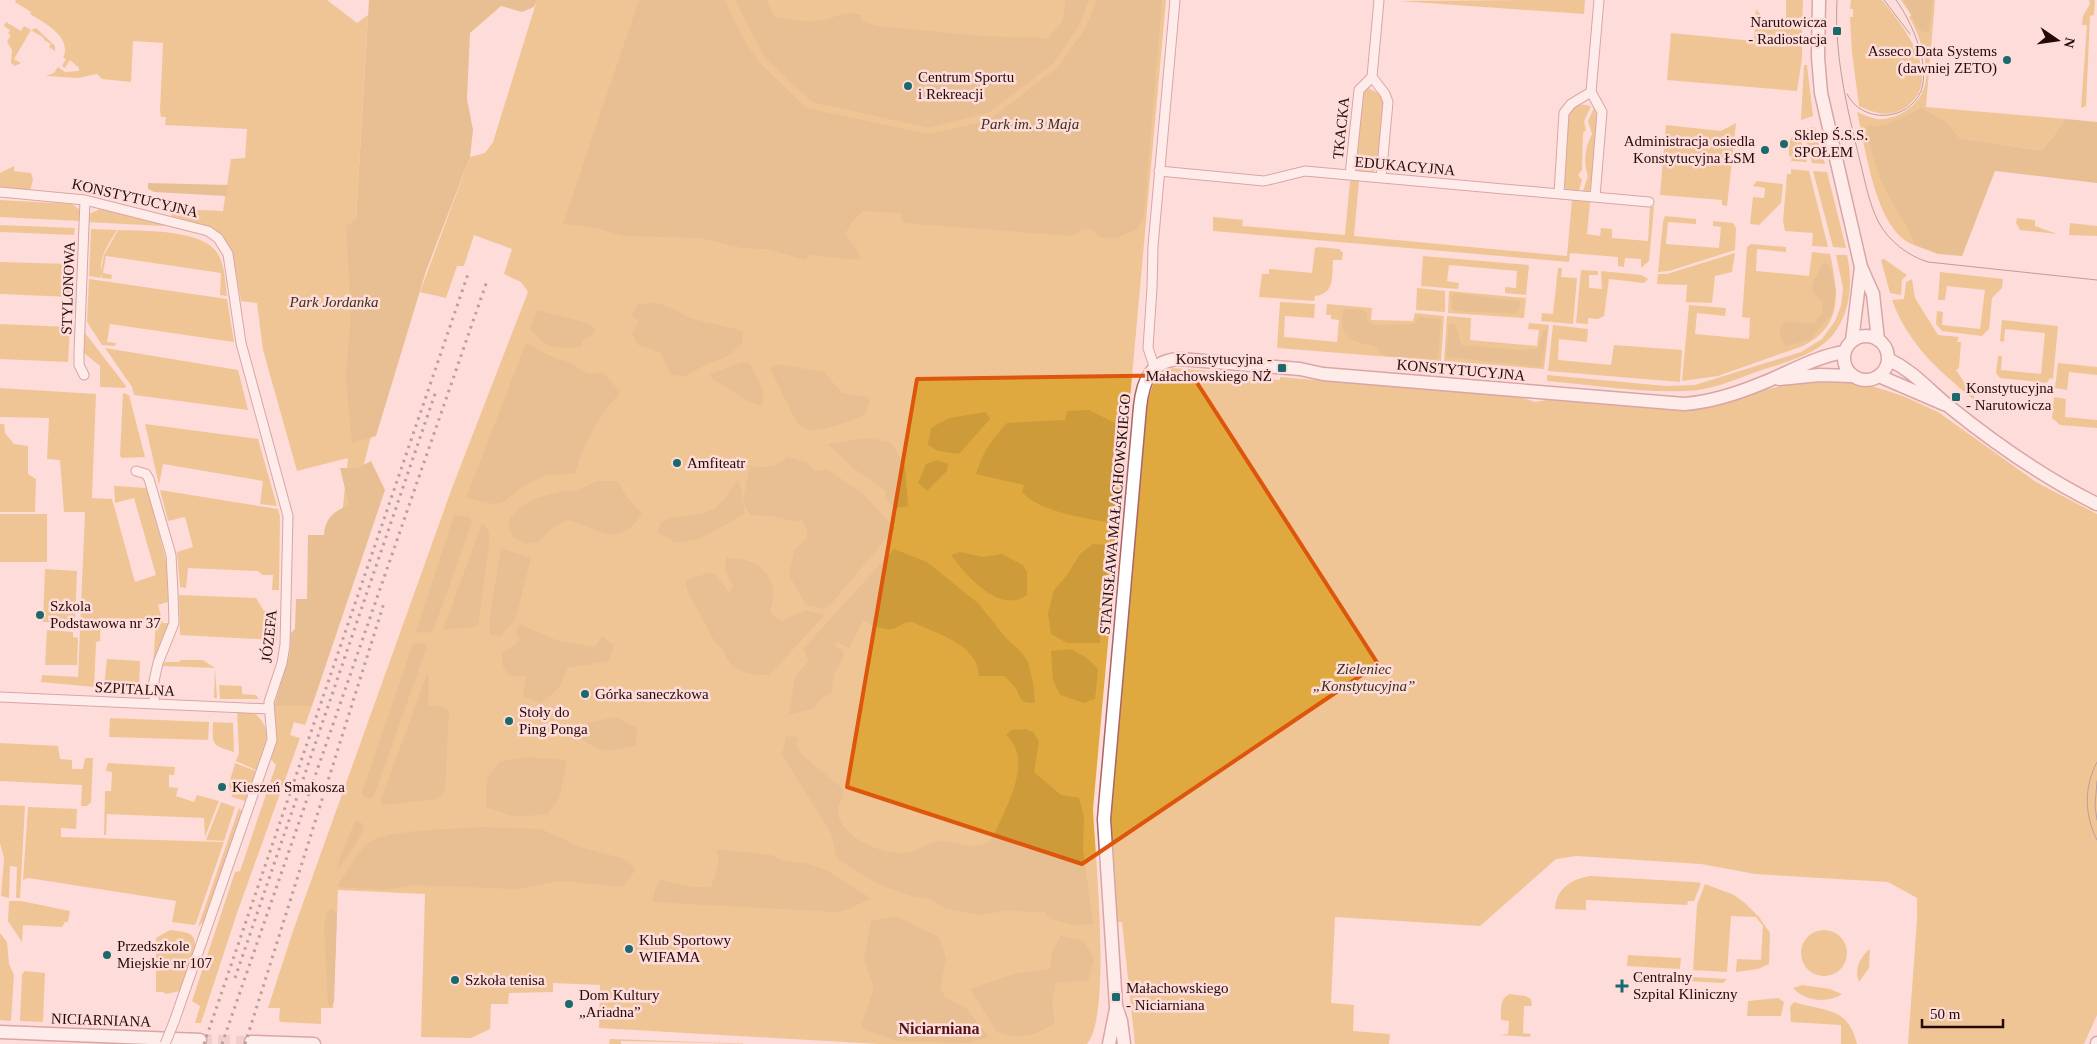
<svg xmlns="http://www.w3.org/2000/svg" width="2097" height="1044" font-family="'Times New Roman',serif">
<rect width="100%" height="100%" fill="#fddcda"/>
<path fill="#dfa940" d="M16,0H327L357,23L368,15L356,218L347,225L436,236L369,444L349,524L342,515L348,458L297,471L263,350L257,303L241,301C230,240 236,232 171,216L173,211L177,209L223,211L231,159L245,158L247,129L165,125L166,117H161L160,111L163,43L133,41L131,82L102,79L97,74L78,78L46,76L54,73L58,67L65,72L79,71V68L70,60L65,68L62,66L66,59L63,58C73,38 45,23 30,14L31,12L15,2Z
M537,0H1166L1093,809C1095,853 1112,1015 1087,1044H879L599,1028L600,985L553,983V992L509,993L508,1004H491L490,1029L471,1038L421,1037L425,894L338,890L333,1008H321V1024L281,1022L279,1020L280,1008H268L293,931L452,488L528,292L521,282L504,274L512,249L474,235L464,266H457L446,298L420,292L470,157L485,153L493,142Z
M1535,0H1585L1584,14L1399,1Z
M1786,0H1803L1802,26L1773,24V20L1786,21Z
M1851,0H1882C1903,26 1948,81 1903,109C1888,118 1874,113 1859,106L1852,53L1850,17H1853V9H1850Z
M1901,0H1935L1926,107L2066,119L2044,148L2038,150L1958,138L1947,122L1921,107L1900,121L1878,127L1888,195L1909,228L1914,245C1875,231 1866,148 1857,112C1865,115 1874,120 1883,119C1904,117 1923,101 1926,80C1928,61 1919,33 1909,17L1911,15Z
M2089,0H2095L2094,15L2090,16L2086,106L2081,108L2087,25H2082L2083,16L2090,4Z
M1756,9L1770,26L1802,29V59L1797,91L1667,80L1671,33L1754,41Z
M6,22L21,31L24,26L31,30L36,28L55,46V51L49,47L51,44L44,40V38L31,30L14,59L21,63L15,66L11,63L12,50L7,42L11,35L8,34L10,30L4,26Z
M1804,65H1807L1813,116L1801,120Z
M1368,88L1380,94L1384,102L1378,167L1370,174L1360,173L1356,168L1362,94Z
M1578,104L1591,106L1584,121L1586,130L1583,133L1582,170L1578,175L1582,180L1578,194L1567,191L1563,182L1569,115L1572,109Z
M1594,108L1597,117L1592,188L1589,191L1582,194L1588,176C1583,162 1585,147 1592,134L1588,121Z
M1736,123L1727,206L1722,205V200L1660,195L1666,125L1721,131Z
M1814,127L1815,128L1825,164L1812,163L1803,129Z
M1799,132L1807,162L1791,161L1792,157L1789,156C1789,145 1788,137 1799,132Z
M14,166V171L31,173L33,179L31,188L28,190L0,189V173Z
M1791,169L1809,171L1828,247L1812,246L1813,233L1785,231L1783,221L1787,174H1791Z
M1813,171L1827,172L1846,248L1833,247Z
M1350,181H1359L1354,236L1567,256L1572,200L1590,202L1587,234L1600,236L1601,228L1612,229V238L1648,241L1650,207H1654L1649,261L1641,268V259L1625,258L1624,267L1618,266V257L1570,253L1569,262L1213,231V217L1243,220L1242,226L1345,235Z
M1757,181L1783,184L1781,203L1759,225L1750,224L1753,197L1764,198L1765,188L1753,186Z
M0,200L72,204L80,210L81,221L0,217Z
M100,209L164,225L163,226L87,222L91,213Z
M1665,216L1696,219V224L1668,222L1666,244L1719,248L1721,227L1713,226V221L1733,223L1736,228L1735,250L1669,271L1658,272L1663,222Z
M2017,218L2035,220V226L2057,234L2020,230L2016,223Z
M2070,223L2097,226V236L2069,235Z
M0,225L75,228L74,235L0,232Z
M91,229L117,230C110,242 100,255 101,270L104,255L118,230C144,231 203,229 218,254C225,266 225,282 227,296L220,295L221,273L106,256L103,273L112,275L111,279L102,278L101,273V278L89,276Z
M1751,244L1786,247V252L1757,249L1756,271L1809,276L1812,252L1830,254C1838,292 1844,325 1803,346L1718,376L1682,381L1689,305L1726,308L1725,316L1697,313L1695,334L1749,339L1750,318L1742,317L1747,247Z
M1319,247L1339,249L1343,253L1342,260H1333C1332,276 1335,294 1315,296L1314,301L1259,297L1262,274H1269V269L1312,273L1315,248Z
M1735,253L1732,272L1715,276L1712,303L1686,302L1687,285L1657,284L1658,274H1667Z
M1836,255H1847C1855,288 1848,331 1816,349C1798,360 1776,365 1756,372C1734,380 1711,390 1687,391C1641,393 1593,385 1547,381V375L1666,386L1695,385L1801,352L1822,339L1835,321L1841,306L1843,288Z
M1423,256L1529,265L1526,295L1505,293V287L1516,288L1517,271L1449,265L1447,281L1459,283L1458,289L1421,286Z
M1884,259L1907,275L1902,280L1901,295L1890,293L1881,260Z
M0,262L73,264L71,297L0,294Z
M1558,268H1562L1561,277L1577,278L1573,324L1541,321L1542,313L1553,314Z
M1581,270L1598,271V275H1589V288L1602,289L1601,271L1641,275L1648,279L1644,283L1609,279L1604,316L1598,319L1588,318V324L1576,323Z
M1940,272L2003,279L2002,288L1992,298L1989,329L1982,336L1942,331L1936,324L1937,311L1943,312L1942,325L1980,329L1985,290L1947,286L1945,300H1938Z
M89,279L227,299L234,342L110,324L107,342L116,343L115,346L102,345L87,322Z
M1912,279L1915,298L1938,335L1959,337L1957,342H1961L1959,368L1956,370L1975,398L1973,399C1938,370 1908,344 1892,300L1904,299L1906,282Z
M1417,288L1445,291V312L1416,310Z
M1449,291L1526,298L1524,318L1448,313Z
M1280,302L1315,304L1314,318L1285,316L1284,337L1337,342L1339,320L1331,319V315H1326L1327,304L1372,308L1371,320L1413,321L1415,313L1444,316L1441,361L1277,348Z
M1447,316L1471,318L1470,340L1537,346L1539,330L1528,329L1529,323L1549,325L1544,369L1444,361Z
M2002,320L2058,326L2053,379L2050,378L2047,383L2000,378L1996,373L1998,356H2002L2001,370L2041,374L2045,333L2005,329L2004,342L2000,341Z
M0,324L70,327L68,362L0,359Z
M1553,325L1588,329L1587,342L1559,339L1558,360L1611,365L1614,345L1682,350L1680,382L1548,371Z
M85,333L126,386L125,388L100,387V366L84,353Z
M105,348L238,370L248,410L134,395L132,387Z
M2058,363L2097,367V375L2069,372L2067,390L2055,388Z
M1173,368L1235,373V376L1264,379V381L1271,382L1272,379L1280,380V377L1520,397L1535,402L1552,399L1680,410L1790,384L1842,382L1872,386L1903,396L1938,412L2036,482L2097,514V1015L2084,1044H1908L1917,920V898L1888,882L1755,874L1701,864L1576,856L1556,859L1480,926L1335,917L1331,1003L1354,1005L1353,1031L1390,1034L1389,1044H1135L1122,922H1116L1110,830L1141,452C1144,433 1146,383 1162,372C1164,370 1170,369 1173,368Z
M0,388L96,394L92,498L112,499L135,582L156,575L134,498L115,503L114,486L147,488L167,564L168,602L158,605L163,623H169L152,682L156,620L101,618L100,641L96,642L94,687L41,682L42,675L78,677L85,512H64L60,460L47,459L49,418L0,417Z
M123,393L129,395L145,457L122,458L120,456Z
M2054,397L2066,399L2065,417L2097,420V428L2060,425L2052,418Z
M0,424H4L5,433L14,444L28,446V474L36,479L35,512H0Z
M145,424L258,439L277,506L260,504L263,481L163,464L159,485Z
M160,490L278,509L280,516L279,590H272L273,575H262L258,571L188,568L186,588L180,587L177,552L193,547L185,517L168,521Z
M0,514H47V562H0Z
M45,569L77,571L75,623L43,622Z
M179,595L256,598L264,611H278L277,640L180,635Z
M47,630L73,632V637L78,638L77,665H45Z
M107,659L140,661L139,689L104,687Z
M181,660H203L215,668L217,698H214L215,668L162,666L165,662H179Z
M219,685L242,686V694L256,695L259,699H220Z
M295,704L312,706L305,725L294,722L290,735L300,738L237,913L201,1023H195L200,1006L192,1001L235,872L240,871L276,765L271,759L277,738L274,706Z
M237,711L254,713C276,731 264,747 256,770L236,761L239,753Z
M110,718L209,722L208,740L109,737Z
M213,722L233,723L234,752C212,745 212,745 213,722Z
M0,743L58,746L60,759L72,760V769H83L85,758H93L91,802L87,806H81L82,785L0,781Z
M108,763L175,767L174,775H169V787L178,788L176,796L194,802L197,795L219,801L205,837L204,818L107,814L106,835H104L105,791H111L112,772L106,771Z
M235,763L256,771L245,801L232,797L229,784Z
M221,802L235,807L224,841L206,840Z
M0,805L25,806L20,898H16L17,867L10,866L9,898L1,896L4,858L0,843Z
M28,807L77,809L76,829L61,828V837L224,842L196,923L194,925L172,922L176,901L28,878L23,880Z
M239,808L242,811L204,921L198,927Z
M1590,876L1694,882L1701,883L1694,901H1688L1687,905L1586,900V910L1555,909C1556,889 1571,879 1590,876Z
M1705,884L1734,895L1745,903L1759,917L1770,933L1769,964L1758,969L1736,972L1737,959L1761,960L1763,926L1756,917L1731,916L1727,972L1693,970L1697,905Z
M9,901H21L70,911L68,922H65L62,927L23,925L22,942L8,921Z
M170,930C176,931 184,931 190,934C204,943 185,978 180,991L166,994L163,992H156V938Z
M1801 953a23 23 0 1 1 46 0a23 23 0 1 1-46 0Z
M0,933L7,942L9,964L14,975L11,1021L0,1020Z
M1870,949L1869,968L1859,982C1854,970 1860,956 1870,949Z
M1628,955L1681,958L1680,969L1627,966Z
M25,971L45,973L43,1022L20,1021L22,974Z
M1638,974L1727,979L1723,983L1630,978Z
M1802,985L1830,989L1842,994C1827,1004 1805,1001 1793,988Z
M1510,994L1525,996L1531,999L1532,1006H1524L1523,1033L1531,1034L1530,1037L1500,1035L1508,1034L1509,1021L1501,1020C1501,1010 1499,998 1510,994Z
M1778,998L1784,1002L1781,1016H1747L1748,1001Z
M1794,1002C1825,1012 1848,1006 1857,1044H1841V1025L1791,1022L1790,1007Z
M610,1039L758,1044L621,1041V1044H609Z"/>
<path fill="#cd9b3a" d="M369,0H537L534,7L522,12L501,6L470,33L467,99L473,130L470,157L426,271L376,436L352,443L346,378L351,311L346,226L356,218Z
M639,0H725L743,38L758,61L806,108L928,134L988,121L1058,67L1085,29L1097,0H1162L1144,214L1138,229L1116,238L1098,237L1094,230L1083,229L1072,236L903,223L901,213L863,211L851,223L845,234L861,256L860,260L809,255L805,260L767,249L742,248L700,238L624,236L596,228L563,224Z
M735,0H768V4L775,17C791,20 810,23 827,19C844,15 842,11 861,15L863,22L877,26L983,36L1048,38L1062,22L1066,0H1089L1080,24L1054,63L988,113L929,128L812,102L764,57Z
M1904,0H1933L1929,31L1924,33L1918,28Z
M1921,107L1947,122L1959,138L2038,150L2044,148L2066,119L2097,122V183L1995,171L1962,256L1938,254L1914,245C1908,223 1897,213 1887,193C1876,171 1871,150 1866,126C1887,128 1904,118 1921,107Z
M148,183L228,185L226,196L154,192L148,189Z
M1824,261L1831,268L1836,292L1832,314L1810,340L1786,346L1781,339L1780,328L1786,322L1814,323L1822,313L1823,302L1812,291V284Z
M1454,293L1520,301V307L1515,314L1457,311L1452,309L1451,296Z
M657,303L674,309L689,318L743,331L742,343L730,355L705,365L686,376L671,375L660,352L638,345L632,333L639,322L631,315L638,304Z
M1349,309L1364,310L1367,313V320L1374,325L1415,324L1418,317L1441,319L1438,357L1435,359L1385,356L1373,345L1363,344L1353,340L1344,332L1342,326L1343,310Z
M537,310L588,323L595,329L593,335L583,339L581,347C555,349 548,349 530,329Z
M1449,324L1456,325L1461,345L1521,350L1538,349L1544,329L1547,331L1542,364L1541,367L1446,357Z
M526,343L548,355L571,363L588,374L602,372L621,392C599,414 583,445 575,474L546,475L525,485L502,503L493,504L466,498Z
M742,362L750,364L762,389L764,401L761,405C741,403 731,386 713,380L710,374Z
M777,364L824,372L842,393L868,397L870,402L865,414C852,421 826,430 811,430C806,430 801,426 797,423L770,368Z
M1089,410L1121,426L1113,523C1087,519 1040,512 1022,492L1024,485L976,474C982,453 992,439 1007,423L1065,420L1067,411Z
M986,412L990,419L959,454L938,451L928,445L931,428L949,418Z
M868,438L891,442L905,467L908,506L895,508L885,498L886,491L852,467L828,444Z
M788,457L809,463L814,471L827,469L863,494L895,528L832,603L824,609L806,605L789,575L795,548L807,539V530L801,520L793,521L772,516L750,515L743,501L750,466C766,468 775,468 788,457Z
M937,460L948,464L947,471L927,491L918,483L926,464Z
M371,461L385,490L312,706H274L290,652L291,633L295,629L296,599H307L308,535H324C325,518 334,511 349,505L340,468H358Z
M738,480C743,491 742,502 745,514L699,539L676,543L658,532L661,522C678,514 699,518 715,508C726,500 730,489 738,480Z
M597,481H618L626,496L642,514C617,551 599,528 568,520L551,529L539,542L525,544L513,537L508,526L511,517L521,507L537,498L567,490L574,492Z
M454,515L469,517L472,522L433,631L426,633L416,632Z
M482,523L489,532V545L478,626C466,629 455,627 443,630Z
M1093,544L1109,545L1100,643H1067L1051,634L1048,613L1054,590L1067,575L1080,554Z
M501,548L531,558L516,618L501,636L490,635V616Z
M894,549L927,562L978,603L1006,638L1022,653L1028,662L1033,682L1035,703C1017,703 1022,697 1014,686C1011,682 1008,681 1005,676H979C978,644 938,635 913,622C904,621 902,626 895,628C885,632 873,625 863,621L849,648L837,642L834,646L843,650L844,656L834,674L831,693L821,698L814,709L789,714L795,677L809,660L803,649Z
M960,552L983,557L1002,554L1023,565L1027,572V595C999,615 966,575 951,555Z
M727,557C735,559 747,559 754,563C773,573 777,593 770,611L773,616L782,621L806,610L825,615L769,675C755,675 736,674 728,660C724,653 724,648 716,644L688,592L685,580L709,573L715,574L730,594L733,585C727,575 723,568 727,557Z
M519,624L556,640L595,647L602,636L614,645L609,661L568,668L559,688L541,703L523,696L526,676H510L503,667L502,654L520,640L516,633Z
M426,643V649L374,796L369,799L362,795V792L413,644Z
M1071,649L1087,658L1098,669L1095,699L1084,703L1060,695L1053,680L1051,651Z
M427,674L429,676L428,705L443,707L449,711L445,791L437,799L382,805L381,800Z
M616,717L637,728L636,745C609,753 601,753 578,737L588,723Z
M1026,729L1033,732L1039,741L1034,772L1061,795L1079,798L1084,816L1083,850L1093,924L1073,925L1050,919L1045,912L1004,911L981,915L946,909L930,899L911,896L878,884L842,862L836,855L831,833L782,755L786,736L798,737L797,747L800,753L843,789C845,801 832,807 841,822C852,842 888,857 911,852C921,849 929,842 939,841C956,840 981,855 993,837C1005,808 1035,761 1006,735L1011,730Z
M528,757L567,760L559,799L547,815L512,816L486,807L487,779L499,762Z
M355,821L361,822L364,828L357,842L336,872L341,855Z
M481,827L541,829L580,847L624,859L636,870L622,887L561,881L518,889L414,885L385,890L338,887L340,882C348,870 357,853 367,844C383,829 458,829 481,827Z
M716,849L771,855L781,860L809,864L826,870L872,899C858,903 852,910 836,912L652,902L656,887L661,880L692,887H711L719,863Z
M332,909L337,915L334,1002L330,1007L328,1004L324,926L327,912Z
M896,916L939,937L946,958L940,988L946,998L966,1008L989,1037L969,1043L896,1041L861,1028L874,987L864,960L871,921Z
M1061,936L1084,941L1094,959L1088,981L1056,982L1052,1003L1055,1022C1035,1037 1020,1040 997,1032L970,989L1017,973L1050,969L1052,952Z"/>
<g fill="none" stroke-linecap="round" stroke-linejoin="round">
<path stroke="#ddbcbb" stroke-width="12" stroke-dasharray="12 6" stroke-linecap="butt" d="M200,1040L251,1042"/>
<defs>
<path id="street" d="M1372,77L1385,94L1388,102L1381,178
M1159,171L1264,181L1305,171L1649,202
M1350,175L1359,90L1372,77L1379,0
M0,192L85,200L208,231L218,238L228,254L241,343L288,516L285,645L282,663L269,702L272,740L174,1022
M1559,194L1564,113L1571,104L1591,92
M1595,197L1602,112L1591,92L1599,0
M1154,366L1148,348L1152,288L1153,246L1175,0
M84,375L79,365V353L85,200
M136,471L146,474L149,479L171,555L173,593L174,623L158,663L154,681V704
M0,697L269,709"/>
<path id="secondary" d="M1819,0L1818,57L1821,93L1861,267L1852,341
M1861,267L1873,294L1878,340
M1844 358a22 22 0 1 1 44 0a22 22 0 1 1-44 0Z
M1888,359C1915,372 1928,390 1951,408C1997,445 2044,478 2097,504
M1879,376L1944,404
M1779,379L1820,375L1852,376
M0,1032L200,1040
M251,1042L314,1044
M1109,1044L1116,1009
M1124,1044L1121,1021L1116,1006L1104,819L1140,407C1143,380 1151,360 1180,359L1300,369L1323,374L1684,404C1712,402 1739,393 1765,382C1792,371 1815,357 1844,352
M2097,1044V1043"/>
</defs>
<use href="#street" stroke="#ac6464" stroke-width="11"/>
<use href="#secondary" stroke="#ac6464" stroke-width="15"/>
<use href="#street" stroke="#fff" stroke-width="9"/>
<use href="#secondary" stroke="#fff" stroke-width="12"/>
<path stroke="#6f5251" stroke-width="1" d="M1837,0C1834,55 1847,108 1860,161C1865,181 1869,204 1879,223C1889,241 1908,256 1928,262L2097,280
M1884,0L1910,34
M1847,94C1862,124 1908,122 1921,91C1931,65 1911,20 1896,0
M2097,762C2084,787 2084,814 2097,840
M2097,781L2095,806L2097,820"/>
<path stroke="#6f5251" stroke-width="3" stroke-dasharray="2.5 5" stroke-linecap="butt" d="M235,978L436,391
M204,1044L468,274
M222,1044L487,281
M245,1044L384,603"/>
<defs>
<path id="street-bridge" d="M165,1044L174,1022"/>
</defs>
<use href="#street-bridge" stroke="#ac6464" stroke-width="11" stroke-linecap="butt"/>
<use href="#street-bridge" stroke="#fff" stroke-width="9"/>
</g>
<path d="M0 0H2097V1044H0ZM1192,375L1378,664L1082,864L847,787L917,379Z" fill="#fddcda" fill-opacity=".55" fill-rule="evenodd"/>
<path fill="none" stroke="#de550c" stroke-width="4" stroke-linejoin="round" d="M1192,375L1378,664L1082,864L847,787L917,379Z"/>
<g fill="#1b686d" stroke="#fddcda" stroke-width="2">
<rect x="1832" y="26" width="10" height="10" rx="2.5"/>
<circle cx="2007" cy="60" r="5"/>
<circle cx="908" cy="86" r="5"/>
<circle cx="1784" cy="144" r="5"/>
<circle cx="1765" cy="150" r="5"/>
<rect x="1277" y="363" width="10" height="10" rx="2.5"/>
<rect x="1951" y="392" width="10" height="10" rx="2.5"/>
<circle cx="677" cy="463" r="5"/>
<circle cx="40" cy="615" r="5"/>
<circle cx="585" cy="694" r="5"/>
<circle cx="509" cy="721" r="5"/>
<circle cx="222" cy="787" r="5"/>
<circle cx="629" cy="949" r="5"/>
<circle cx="107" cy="955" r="5"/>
<circle cx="455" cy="980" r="5"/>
<path d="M1619.5 978.5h5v5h5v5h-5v5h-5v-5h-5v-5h5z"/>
<rect x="1111" y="992" width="10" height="10" rx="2.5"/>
<circle cx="569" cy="1004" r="5"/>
</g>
<g text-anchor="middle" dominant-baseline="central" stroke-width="5" stroke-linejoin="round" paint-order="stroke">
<g font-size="15" fill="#250a0a" stroke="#fddcda" text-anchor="start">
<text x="1827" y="22" text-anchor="end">Narutowicza<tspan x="1827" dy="17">- Radiostacja</tspan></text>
<text x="1997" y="51" text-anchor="end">Asseco Data Systems<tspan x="1997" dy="17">(dawniej ZETO)</tspan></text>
<text x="918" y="77">Centrum Sportu<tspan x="918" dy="17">i Rekreacji</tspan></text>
<text x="1794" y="135">Sklep Ś.S.S.<tspan x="1794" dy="17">SPOŁEM</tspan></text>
<text x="1755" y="141" text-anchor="end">Administracja osiedla<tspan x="1755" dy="17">Konstytucyjna ŁSM</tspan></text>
<text x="1272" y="359" text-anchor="end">Konstytucyjna -<tspan x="1272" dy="17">Małachowskiego NŻ</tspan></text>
<text x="1966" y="388">Konstytucyjna<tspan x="1966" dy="17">- Narutowicza</tspan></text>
<text x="687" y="463">Amfiteatr</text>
<text x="50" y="606">Szkola<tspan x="50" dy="17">Podstawowa nr 37</tspan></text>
<text x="595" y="694">Górka saneczkowa</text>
<text x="519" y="712">Stoły do<tspan x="519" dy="17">Ping Ponga</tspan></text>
<text x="232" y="787">Kieszeń Smakosza</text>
<text x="639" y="940">Klub Sportowy<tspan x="639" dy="17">WIFAMA</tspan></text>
<text x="117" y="946">Przedszkole<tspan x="117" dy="17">Miejskie nr 107</tspan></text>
<text x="1633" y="977">Centralny<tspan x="1633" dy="17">Szpital Kliniczny</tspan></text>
<text x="465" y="980">Szkoła tenisa</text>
<text x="1126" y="988">Małachowskiego<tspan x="1126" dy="17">- Niciarniana</tspan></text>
<text x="579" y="995">Dom Kultury<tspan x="579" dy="17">„Ariadna”</tspan></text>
</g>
<g font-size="15" font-style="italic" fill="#3c301c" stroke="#fddcda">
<text x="1030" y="124">Park im. 3 Maja</text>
<text x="334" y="302">Park Jordanka</text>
<text x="1364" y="669">Zieleniec<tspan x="1364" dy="17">„Konstytucyjna”</tspan></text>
</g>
<g font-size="15" fill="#250a0a" stroke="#fddcda">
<text transform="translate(1341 128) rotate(-84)">TKACKA</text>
<text transform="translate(1405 166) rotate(5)">EDUKACYJNA</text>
<text transform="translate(135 198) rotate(13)">KONSTYTUCYJNA</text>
<text transform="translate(68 288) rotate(-88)">STYLONOWA</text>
<text transform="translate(1461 370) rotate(5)">KONSTYTUCYJNA</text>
<text transform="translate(1115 514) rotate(-85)">STANISŁAWA MAŁACHOWSKIEGO</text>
<text transform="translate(269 636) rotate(-84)">JÓZEFA</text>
<text transform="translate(135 689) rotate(3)">SZPITALNA</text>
<text transform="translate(101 1020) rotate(2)">NICIARNIANA</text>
</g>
<g font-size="16" font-weight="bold" fill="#521218" stroke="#fddcda">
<text x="939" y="1028">Niciarniana</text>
</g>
</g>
<g transform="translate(2057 40) rotate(103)" stroke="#fddcda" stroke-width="4" paint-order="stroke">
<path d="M0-4L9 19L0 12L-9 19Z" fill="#250a0a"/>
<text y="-8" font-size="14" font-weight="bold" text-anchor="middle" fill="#250a0a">N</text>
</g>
<path d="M1922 1019v8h81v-8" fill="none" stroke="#250a0a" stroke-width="2.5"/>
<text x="1930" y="1019" font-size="15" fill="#250a0a" stroke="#fddcda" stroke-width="4" paint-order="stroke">50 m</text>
</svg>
